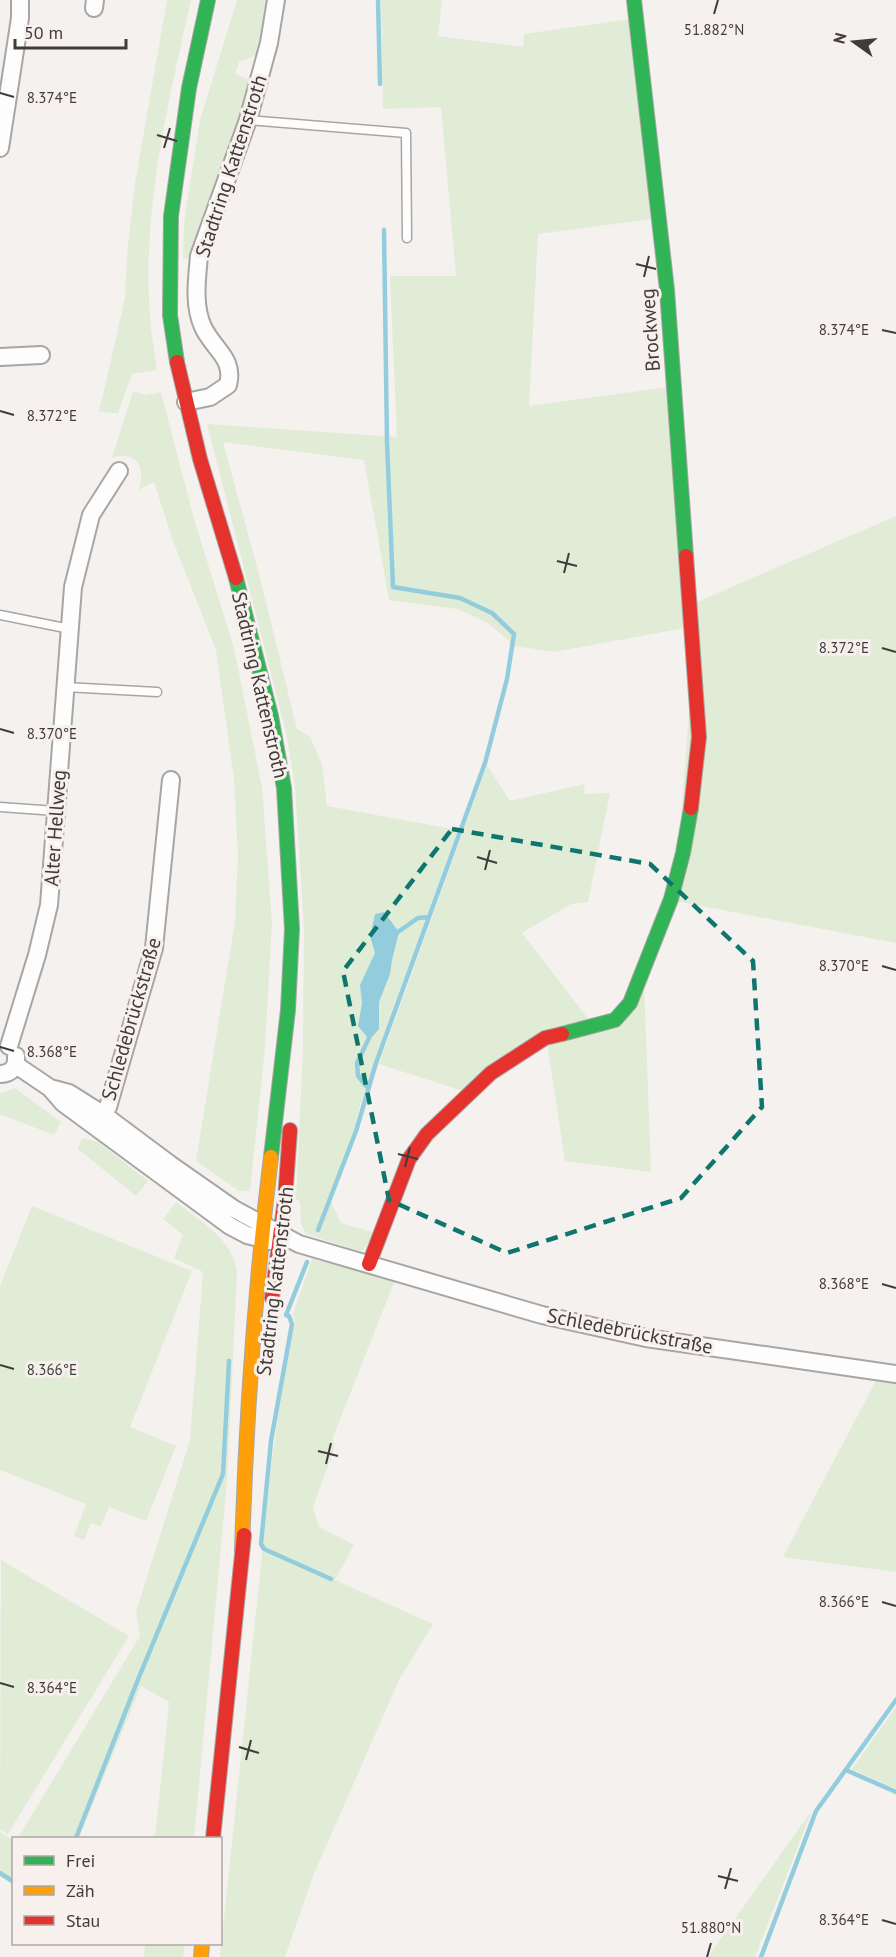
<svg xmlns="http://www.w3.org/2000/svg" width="896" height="1957" font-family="'PT Sans',sans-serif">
<rect width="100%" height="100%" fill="#f4f1ef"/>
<path fill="#e1ecd6" d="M167,0H191C168,103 142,210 150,316C151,334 155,353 157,370L132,374L118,413L99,412L125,298L127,255L135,183Z
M237,0H270L259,54L239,62L235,74L251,81L192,258L183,259L184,223L200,120Z
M381,0H442L438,36L523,47L524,34L630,19L652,219L538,234L529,406L668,387L685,628L554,652L515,646L488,623L457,609L389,600L364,460L223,442L260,578L297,729L310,737L322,764L327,806L458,830L374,1064L358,1112L354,1130L329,1197L341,1223L375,1233L362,1252L306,1234L301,1224L300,1202L296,1199L303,1049L304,929L295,786L286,732L207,424L397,437L390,276H456L441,107L383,109Z
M133,391L145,395L161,392L194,519L234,648L262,787L272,923L265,1047L250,1191H239L196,1161L235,921L238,857L234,780L216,650L173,541L154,482L138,490C147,469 137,449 112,458Z
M896,516V943L675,901L697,602Z
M487,765L510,801L584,784L585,794L610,793L588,902L571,904L522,933L590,1021L463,1091L379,1064Z
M644,982L651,1172L565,1161L547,1042L620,1023Z
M15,1088L61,1122L54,1135L0,1114V1093H3Z
M82,1138L98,1142L148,1181L136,1196L78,1149Z
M176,1202C200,1221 233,1239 237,1272L227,1482L194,1838H155L169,1702L141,1686L79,1838H18L140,1636L136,1612L190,1440L203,1272L174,1258L183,1235L163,1219Z
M32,1206L192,1271L130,1427L176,1446L146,1521L109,1507L101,1526L91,1523L84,1540L74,1536L86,1504L0,1470V1286Z
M312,1259L395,1280L333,1437L334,1449L313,1507L319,1527L354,1545L335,1580L433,1624L399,1680L313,1876L285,1957H220L272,1459L284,1377L295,1322L293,1314Z
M877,1379L896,1382V1572L783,1557Z
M1,1560L129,1636L8,1834L0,1829Z
M896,1707V1789L852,1769Z
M812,1810L755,1957H708Z
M0,1832L13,1840V1885L0,1876Z
M145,1944H185L183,1957H144Z"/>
<path fill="#93cddd" d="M384,912L399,932L392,960L390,974L379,1002V1029L371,1038L367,1037L358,1026L362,1003L360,985L375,953L370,936L375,914Z"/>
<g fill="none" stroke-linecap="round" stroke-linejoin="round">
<path stroke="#93cddd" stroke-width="4.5" d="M378,0L380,84
M395,934L418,918L429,917
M368,1088L358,1076L357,1063L369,1038L370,1033
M318,1230L356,1131L376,1063L485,763L507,679L514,634L492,613L460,598L393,587L387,442L384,230
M307,1262L286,1315L289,1316L292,1324L271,1441L261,1544L264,1549L331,1579
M846,1770L896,1792
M76,1838L137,1682L223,1474L229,1361
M0,1873L14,1882
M761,1957L816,1811L896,1700"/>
<defs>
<path id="lane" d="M248,120L406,133L407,238
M0,615L70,629
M65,687L157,692
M0,807L56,811"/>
<path id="street" d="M94,8L95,0
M0,148L20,18V0
M0,357L41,355
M186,402L210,397L228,385C235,358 213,349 203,327C193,305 197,279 199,256L248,120L269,43L276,0
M9,1046L37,955L49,905L73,587L91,515L119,471
M16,1065L50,1088L63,1103L230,1226L247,1235L270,1241
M0,1074C11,1074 17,1067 16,1056
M50,1088L69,1093L104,1115L171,1165L234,1209L299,1244L542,1315L646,1338L896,1374
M95,1126L108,1107L154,948L171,780"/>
<path id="fast" d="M634,0L667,290L686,556
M177,362L170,315L171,216L189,88L208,0
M236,578L271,716L284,788L292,929L288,1010L271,1157
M562,1034L615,1020L630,1003L671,899L683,853L691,808"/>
<path id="slow" d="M242,1551C246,1419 255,1288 271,1157
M201,1957L202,1944"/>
<path id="jam" d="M177,362L200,459L236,578
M686,556L699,737L691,808
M369,1264L409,1159L427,1134L491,1073L545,1038L562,1034
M272,1298L285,1199L290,1130
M213,1838L244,1535"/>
</defs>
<use href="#lane" stroke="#a8a6a4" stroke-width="11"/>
<use href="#street" stroke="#a8a6a4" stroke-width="20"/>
<use href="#fast" stroke="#a8a6a4" stroke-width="16"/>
<use href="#slow" stroke="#a8a6a4" stroke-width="16"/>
<use href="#jam" stroke="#a8a6a4" stroke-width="16"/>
<use href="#lane" stroke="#fdfdfd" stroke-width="8"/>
<use href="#street" stroke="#fdfdfd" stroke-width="16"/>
<use href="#fast" stroke="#30b455" stroke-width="14"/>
<use href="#slow" stroke="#ff9f0a" stroke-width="14"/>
<use href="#jam" stroke="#e5322d" stroke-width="14"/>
</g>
<path fill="none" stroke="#0f766e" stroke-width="4.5" stroke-dasharray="12 8" stroke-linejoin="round" d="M452,829L650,864L753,961L762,1107L681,1198L507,1253L389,1200L343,971Z"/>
<path fill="none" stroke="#3f3c3b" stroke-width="2" d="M714,14L718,0M0,93L14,97M157,135L177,141M164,148L170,128M636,264L656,269M644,277L649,256M882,330L896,333M0,411L14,415M557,561L577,566M564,573L569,553M882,648L896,652M0,729L14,733M477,857L497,863M485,870L490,850M882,966L896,970M0,1047L14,1051M398,1154L418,1159M405,1167L410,1147M882,1284L896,1288M0,1365L14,1369M318,1451L338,1456M326,1464L331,1443M882,1602L896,1606M0,1683L14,1687M239,1747L259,1753M246,1760L251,1740M718,1876L738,1881M725,1889L731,1868M882,1920L896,1924M707,1957L711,1943"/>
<g text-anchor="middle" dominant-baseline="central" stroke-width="6" stroke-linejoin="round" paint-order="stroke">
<g font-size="20" fill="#3f3c3b" stroke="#f7f0ec">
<text transform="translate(231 166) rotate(-72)">Stadtring Kattenstroth</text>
<text transform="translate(650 330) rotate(-94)">Brockweg</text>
<text transform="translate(260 685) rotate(77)">Stadtring Kattenstroth</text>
<text transform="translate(55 828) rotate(-86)">Alter Hellweg</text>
<text transform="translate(131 1019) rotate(-74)">Schledebrückstraße</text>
<text transform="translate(275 1281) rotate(-83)">Stadtring Kattenstroth</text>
<text transform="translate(630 1331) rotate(11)">Schledebrückstraße</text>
</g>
</g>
<g font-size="15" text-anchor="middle" fill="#3f3c3b" stroke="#f7f0ec" stroke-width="6" stroke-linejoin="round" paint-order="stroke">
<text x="714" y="35">51.882°N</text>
<text x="52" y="103">8.374°E</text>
<text x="844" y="335">8.374°E</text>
<text x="52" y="421">8.372°E</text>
<text x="844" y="653">8.372°E</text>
<text x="52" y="739">8.370°E</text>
<text x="844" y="971">8.370°E</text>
<text x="52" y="1057">8.368°E</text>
<text x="844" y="1289">8.368°E</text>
<text x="52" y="1375">8.366°E</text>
<text x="844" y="1607">8.366°E</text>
<text x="52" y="1693">8.364°E</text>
<text x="844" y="1925">8.364°E</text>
<text x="711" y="1933">51.880°N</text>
</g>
<rect x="12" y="1837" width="210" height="108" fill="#f7f0ec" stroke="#ada8a5" stroke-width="1.5"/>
<rect x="24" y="1856" width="30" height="9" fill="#30b455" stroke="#ada8a5" stroke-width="1.5"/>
<text x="66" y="1867" font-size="18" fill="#3f3c3b">Frei</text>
<rect x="24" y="1886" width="30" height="9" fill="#ff9f0a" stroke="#ada8a5" stroke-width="1.5"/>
<text x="66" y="1897" font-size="18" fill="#3f3c3b">Zäh</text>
<rect x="24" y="1916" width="30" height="9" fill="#e5322d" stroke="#ada8a5" stroke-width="1.5"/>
<text x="66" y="1927" font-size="18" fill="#3f3c3b">Stau</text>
<g transform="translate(854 42) rotate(285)" stroke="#f7f0ec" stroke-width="4.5" paint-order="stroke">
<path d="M0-4.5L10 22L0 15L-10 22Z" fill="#3f3c3b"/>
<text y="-9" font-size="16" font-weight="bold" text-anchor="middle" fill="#3f3c3b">N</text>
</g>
<path d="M15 39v9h111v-9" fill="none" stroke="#3f3c3b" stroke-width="3"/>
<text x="24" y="39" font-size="18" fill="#3f3c3b" stroke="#f7f0ec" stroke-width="4.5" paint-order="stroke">50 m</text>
</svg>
